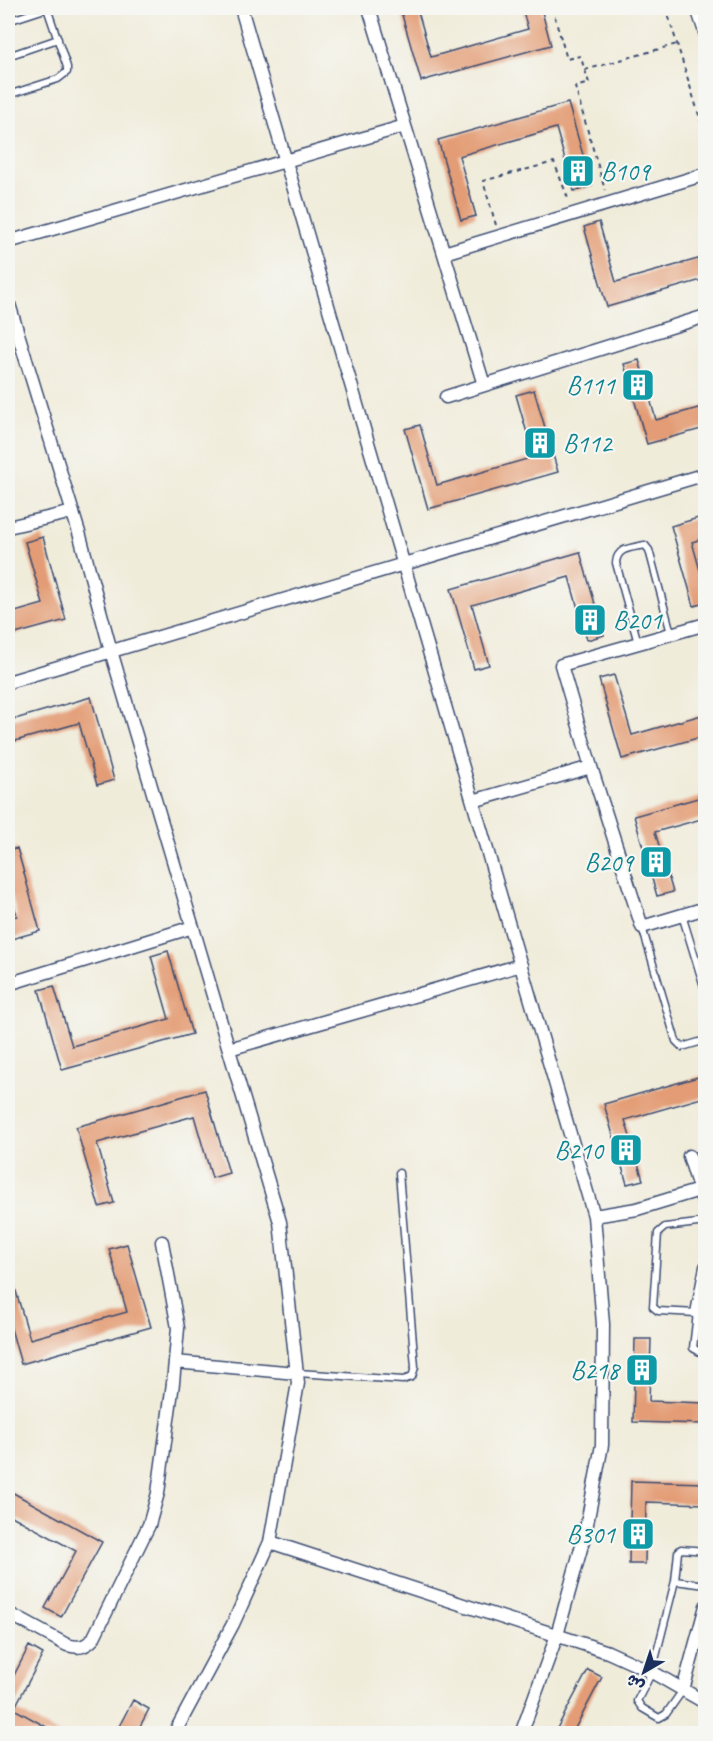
<svg xmlns="http://www.w3.org/2000/svg" width="713" height="1741" font-family="Caveat,'Playpen Sans Arabic',sans-serif">
<rect width="100%" height="100%" fill="#f6f6f2"/>
<filter id="ink" filterUnits="userSpaceOnUse"><feTurbulence type="fractalNoise" baseFrequency=".0167" numOctaves="2"/><feDisplacementMap in="SourceGraphic" scale="12" xChannelSelector="R" yChannelSelector="G"/><feConvolveMatrix kernelMatrix="1 2 1 2 8 2 1 2 1" color-interpolation-filters="sRGB"/></filter>
<filter id="wash" filterUnits="userSpaceOnUse"><feTurbulence type="fractalNoise" baseFrequency=".008" numOctaves="4" result="noise"/><feDisplacementMap in="SourceGraphic" scale="24" xChannelSelector="R" yChannelSelector="G"/><feGaussianBlur stdDeviation="1.35" result="paint"/><feColorMatrix in="noise" values="0 0 0 0 0 0 0 0 0 0 0 0 0 0 0 0 0 1.4 0 .05"/><feComposite in="paint" operator="in"/></filter>
<g filter="url(#wash)">
<rect width="100%" height="100%" fill="#f0ecda"/>
<g id="blocks">
<path fill="#e39c74" d="M400,8H417L431,57L528,29L522,8H541L551,45L421,81Z
M568,103L592,186L574,191L556,128L459,156L476,216L461,220L438,140Z
M599,222L616,282L705,257V279L607,307L584,227Z
M639,360L656,420L705,406V428L647,444L624,364Z
M534,390L558,472L428,509L405,429L420,425L437,485L534,457L516,395Z
M705,516V538L692,542L705,588V603L694,606L671,526Z
M43,537L66,620L8,636V614L43,604L25,542Z
M580,552L604,635L587,640L569,577L472,605L489,665L474,669L451,589Z
M614,675L632,735L705,714V736L622,759L599,679Z
M91,697L114,780L97,785L79,723L8,743V721Z
M705,796V818L655,832L673,892L657,896L634,816Z
M17,848L40,931L8,940V918L17,916L8,883V851Z
M168,951L192,1034L62,1070L39,990L54,986L72,1046L169,1019L151,956Z
M705,1075V1097L625,1120L643,1180L627,1184L604,1104Z
M205,1090L229,1173L212,1178L194,1116L97,1143L114,1203L99,1207L76,1127Z
M127,1244L151,1327L21,1364L8,1318V1271H10L30,1339L127,1312L109,1249Z
M635,1339H651L649,1401L705,1403V1424L633,1422Z
M631,1481L705,1483V1504L646,1502L645,1564H629Z
M8,1490L102,1542L61,1617L45,1608L76,1551L8,1514Z
M29,1646L43,1654L14,1709L59,1734H15L8,1729V1687Z
M588,1670L602,1677L572,1734H554Z
M133,1700L149,1709L136,1734H115Z"/>
</g>
</g>
<g filter="url(#ink)">
<use href="#blocks" fill-opacity="0" stroke="#3b4b71" stroke-width="1.5"/>
<g fill="none" stroke-linecap="round" stroke-linejoin="round">
<defs>
<path id="lane" d="M8,21L48,8
M8,56L58,39
M8,95L58,79L67,72V67L47,8
M638,643L616,563C617,547 632,548 645,545L649,550L671,633
M682,915L706,993
M642,927L676,1041L682,1047L706,1040
M706,1222L665,1227L658,1233L653,1307L658,1311L697,1313L693,1348L700,1352H706
M298,1373L403,1380L412,1377L415,1367L399,1173
M675,1581L706,1585
M683,1690L666,1714L659,1718L642,1708L637,1701L652,1672L675,1581L678,1552L681,1549L706,1551"/>
<path id="street" d="M241,8L594,1216L603,1324L602,1445L585,1534L557,1635L521,1734
M369,8L484,385
M697,8L706,35
M8,242L405,126
M444,253L706,174
M8,301L80,536L111,651L280,1222L298,1383L270,1542L233,1624L174,1734
M446,397L706,316
M8,527L73,512
M706,624L561,665L591,767L642,927L706,908
M8,682L706,474
M473,801L591,767
M8,984L193,927
M229,1049L521,965
M689,1156L706,1210
M594,1216L637,1209L706,1188
M706,1267L697,1313L706,1314
M175,1362L296,1373
M270,1542L608,1652L652,1672L706,1703
M8,1613L67,1645C79,1648 84,1648 93,1639L149,1525L158,1493L173,1383L178,1328L162,1242
M683,1690L706,1606"/>
</defs>
<use href="#lane" stroke="#3b4b71" stroke-width="9"/>
<use href="#street" stroke="#3b4b71" stroke-width="15"/>
<path stroke="#3b4b71" stroke-width="2" stroke-dasharray="4.5 4.5" stroke-linecap="butt" d="M552,8L567,59L580,56L585,70L677,44
M666,8L706,138
M585,70L589,83L575,87L605,190
M496,225L483,181L554,162L569,201"/>
<use href="#lane" stroke="#fff" stroke-width="6"/>
<use href="#street" stroke="#fff" stroke-width="12"/>
</g>
</g>
<defs>
<symbol id="building-square" viewBox="-11 -11 22 22"><rect x="-9" y="-9" width="18" height="18" rx="4" fill="#0f9aa8" stroke="#f6f6f2"/><path d="M-4-6H4V6H1V3H-1V6H-4ZM-2.5-4.3h1.7v1.8h-1.7ZM.8-4.3h1.7v1.8H.8ZM-2.5-1h1.7V.8h-1.7ZM.8-1h1.7V.8H.8Z" fill="#fff"/></symbol>
</defs>
<g fill-rule="evenodd">
<use href="#building-square" x="559" y="152" width="38" height="38"/>
<use href="#building-square" x="619" y="366" width="38" height="38"/>
<use href="#building-square" x="521" y="424" width="38" height="38"/>
<use href="#building-square" x="571" y="601" width="38" height="38"/>
<use href="#building-square" x="637" y="843" width="38" height="38"/>
<use href="#building-square" x="607" y="1131" width="38" height="38"/>
<use href="#building-square" x="623" y="1351" width="38" height="38"/>
<use href="#building-square" x="619" y="1515" width="38" height="38"/>
</g>
<g text-anchor="middle" dominant-baseline="central" stroke-width="4.5" stroke-linejoin="round" paint-order="stroke">
<g font-size="26" fill="#0d838f" stroke="#f6f6f2" text-anchor="end">
<text x="601" y="171" text-anchor="start">B109</text>
<text x="615" y="385">B111</text>
<text x="563" y="443" text-anchor="start">B112</text>
<text x="613" y="620" text-anchor="start">B201</text>
<text x="633" y="862">B209</text>
<text x="603" y="1150">B210</text>
<text x="619" y="1370">B218</text>
<text x="615" y="1534">B301</text>
</g>
</g>
<rect width="713" height="1741" fill="none" stroke="#f6f6f2" stroke-width="30"/>
<g transform="translate(644 1672) rotate(219)" stroke="#f6f6f2" stroke-width="4.5" paint-order="stroke">
<path d="M0-4.5L10 22L0 15L-10 22Z" fill="#1b2f5e"/>
<text y="-9" font-size="16" font-weight="bold" text-anchor="middle" fill="#1b2f5e">ش</text>
</g>
</svg>
